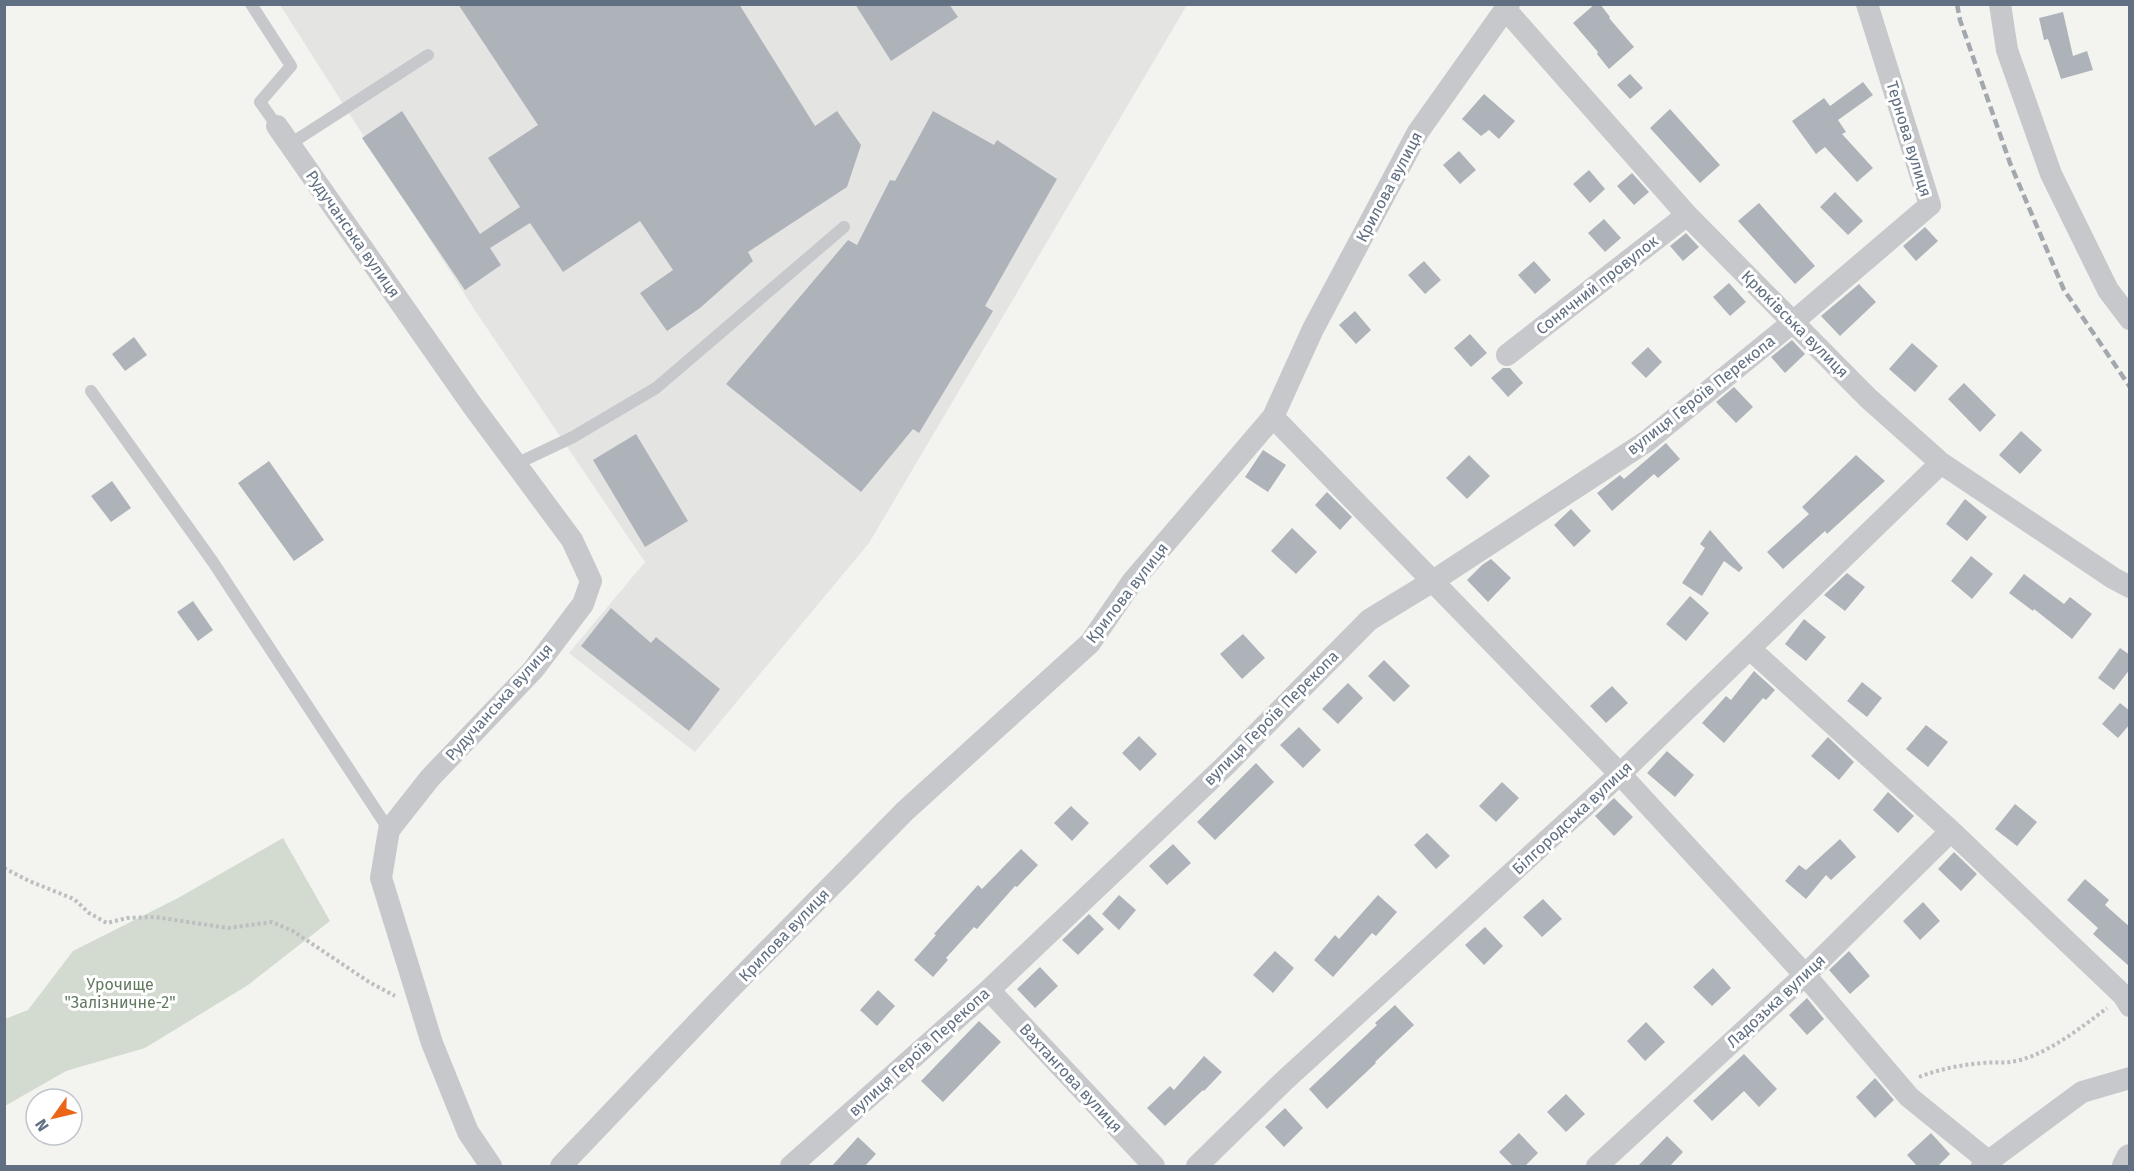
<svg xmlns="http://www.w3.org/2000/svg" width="2134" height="1171" font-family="'Fira Sans',sans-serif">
<rect width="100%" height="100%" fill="#f3f4ef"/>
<path fill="#e4e4e3" d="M280,5H1187L869,543L695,752L569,653L645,562L476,312Z"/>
<path fill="#d3dbd0" d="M283,838L330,921L248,985L145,1048L66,1071L5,1106V1019L28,1010L73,951L178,898Z"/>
<path fill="#aeb3ba" d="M458,4H739L815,126L837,111L861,145L847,187L748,252L753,261L700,308L667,331L640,293L673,270L640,221L563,272L530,223L490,248L501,265L465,290L362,138L402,111L480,234L520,207L488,158L538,125Z
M855,4H949L958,17L891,61Z
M1595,4H1600L1610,17L1609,18L1634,47L1609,69L1597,54L1598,52L1573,23Z
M2063,12L2073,56L2087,51L2093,70L2061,79L2048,39L2044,40L2039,18Z
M1630,74L1643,88L1630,99L1617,85Z
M1863,82L1873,95L1838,120L1846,132L1842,134L1873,168L1857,182L1825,147L1816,154L1792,121L1824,98L1830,106Z
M1484,94L1515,121L1499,139L1489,130L1481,136L1462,119Z
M1670,109L1720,165L1700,183L1650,128Z
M933,111L994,145L997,140L1057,179L985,306L993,311L919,433L913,429L861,492L726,384L848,240L857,245L890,180L895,181Z
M1459,151L1476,170L1460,184L1443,165Z
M1589,170L1605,189L1590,203L1573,184Z
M1632,173L1649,192L1634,205L1617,186Z
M1835,192L1863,221L1848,235L1820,207Z
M1759,203L1815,266L1795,284L1738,221Z
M1604,219L1621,238L1605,252L1588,233Z
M1925,227L1938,241L1916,261L1903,246Z
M1686,233L1699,247L1683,261L1670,246Z
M1424,261L1441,280L1425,294L1408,275Z
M1534,261L1551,280L1535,294L1518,275Z
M1729,283L1746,302L1730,316L1713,297Z
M1859,284L1876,302L1840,336L1821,316Z
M1355,311L1371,330L1356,344L1339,325Z
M1470,334L1487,353L1471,367L1454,348Z
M134,337L147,355L125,371L112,354Z
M1792,340L1805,354L1785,373L1771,357Z
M1912,343L1938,366L1915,392L1889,369Z
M1648,347L1662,362L1646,378L1631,363Z
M1503,368H1510L1523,383L1508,397L1491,378Z
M1964,383L1996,415L1980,432L1948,399Z
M1734,387L1753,407L1736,423L1716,402Z
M2021,431L2042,450L2020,474L1999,455Z
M636,434L688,521L645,547L593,460Z
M1666,443L1680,459L1658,478L1654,474L1612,511L1597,493L1620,475L1624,479Z
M1263,450L1286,465L1268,492L1245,477Z
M1469,455L1490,476L1467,499L1446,478Z
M1856,455L1885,481L1827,534L1825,531L1783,569L1767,552L1809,514L1802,507Z
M269,461L324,540L294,561L238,483Z
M112,481L131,508L111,522L91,496Z
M1327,492L1352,517L1340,530L1315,505Z
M1965,499L1987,517L1967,541L1946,524Z
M1571,509L1591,531L1574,547L1554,525Z
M1292,528L1317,552L1296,574L1271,551Z
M1710,530L1743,568L1739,572L1724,561L1702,596L1682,583L1705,548L1700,544Z
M1971,556L1993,574L1972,599L1951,581Z
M1491,559L1511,578L1488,602L1467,580L1482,565Z
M1847,573L1865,587L1845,611L1824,595Z
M2024,574L2064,604L2070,597L2092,614L2072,639L2034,609L2033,611L2009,593Z
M1690,596L1709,613L1686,641L1666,624Z
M193,601L213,630L198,641L177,612Z
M611,608L651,643L656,637L720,689L689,731L581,646Z
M1804,619L1826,637L1806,661L1785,644Z
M1243,634L1265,658L1242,679L1220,654Z
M2120,648L2130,655V669L2114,690L2098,678Z
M1384,660L1410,686L1394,702L1368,676Z
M1754,671L1775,690L1766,700L1763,698L1724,743L1702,723L1726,696L1731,700Z
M1862,682L1882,698L1867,717L1847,701Z
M1348,683L1363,698L1338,724L1322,709Z
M1612,686L1628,703L1606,723L1590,706Z
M2120,703L2130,711V724L2118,738L2102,724Z
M1926,725L1948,742L1928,767L1906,749Z
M1299,727L1321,750L1303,768L1280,745Z
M1139,736L1157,754L1140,771L1122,753Z
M1828,737L1854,762L1839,780L1811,756Z
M1667,751L1694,775L1675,797L1647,773Z
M1256,763L1274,782L1215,840L1197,822Z
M1502,782L1519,798L1496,822L1479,806Z
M1888,792L1914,816L1898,833L1873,810Z
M1614,798L1633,817L1614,836L1595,816Z
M2015,804L2037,822L2017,846L1995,829Z
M1071,806L1089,823L1072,841L1054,823Z
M1427,833L1450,856L1436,869L1414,845Z
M1840,839L1856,857L1831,880L1826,875L1806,899L1785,881L1799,865L1806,870Z
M1173,844L1191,863L1167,885L1149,866Z
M1021,849L1038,865L1017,887L1015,886L977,929L974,927L946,958L948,960L933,977L914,960L936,935L934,934L978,885L982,889Z
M1954,852L1977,874L1961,891L1938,869Z
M2085,879L2109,900L2105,905L2130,927V967L2093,934L2098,928L2067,900Z
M1119,895L1136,910L1119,930L1102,914Z
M1378,895L1397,912L1376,936L1372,933L1333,977L1314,960L1335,935L1339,939Z
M1543,899L1562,919L1542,937L1523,917Z
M1923,902L1940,921L1920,940L1903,921Z
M1089,914L1104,929L1078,955L1062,940Z
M1485,927L1503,946L1484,965L1465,945Z
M1275,951L1294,968L1273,993L1253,975Z
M1849,951L1870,976L1850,994L1829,970Z
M1040,967L1058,986L1035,1008L1017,989Z
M1713,968L1731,988L1712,1006L1693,987Z
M878,990L895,1006L877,1026L860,1010Z
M1807,998L1824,1019L1807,1035L1789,1015Z
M1395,1005L1414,1025L1375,1062L1376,1063L1327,1109L1309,1089L1377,1025L1375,1023Z
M979,1021L1001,1042L943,1102L921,1081Z
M1646,1022L1665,1042L1645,1061L1627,1041Z
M1744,1054L1777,1089L1759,1107L1744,1091L1712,1121L1693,1101Z
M1204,1056L1222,1072L1204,1091L1203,1090L1165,1126L1147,1108L1170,1086L1174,1090Z
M1875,1078L1894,1100L1875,1118L1856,1097Z
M1566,1094L1585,1114L1566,1132L1547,1112Z
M1285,1108L1303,1128L1284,1147L1265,1127Z
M1519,1133L1538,1153L1524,1167H1514L1499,1152Z
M1931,1133L1950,1154L1937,1167H1918L1907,1155Z
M1667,1136L1683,1152L1669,1167H1637Z
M858,1137L876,1154L864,1167H831Z"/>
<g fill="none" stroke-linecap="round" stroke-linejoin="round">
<path stroke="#bdbec0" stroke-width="4" stroke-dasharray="3 3" stroke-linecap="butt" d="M4,868L29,881L74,899L89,913L107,923L127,918L155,917L228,928L272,922L293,931L369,982L395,996
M1919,1077C1940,1069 1960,1065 1982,1063C1992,1062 2001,1063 2010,1062C2043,1058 2082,1027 2107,1008"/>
<path stroke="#c6c8cc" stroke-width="12" d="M251,4L291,66L260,102L277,126
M290,144L428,55
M91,391L213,562L389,830
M516,464L573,437L656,388L844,227"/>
<path stroke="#c6c8cc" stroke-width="22" d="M2000,4L2007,50L2051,174L2108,290L2130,319
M1506,10L1687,215L1868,398L1941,463L2113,578L2130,587
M277,126L472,405L572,540L591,581L583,604L533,670L430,778L389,830L381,878L432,1043L468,1132L491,1166
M1507,355L1687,215
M1273,417L1620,774L1805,975L1909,1097L1988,1161
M1750,649L1951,831L2123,995L2130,1006
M989,990L1154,1166
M561,1166L721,998L905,811L1090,643L1132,582L1273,417L1313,329L1418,132L1509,4
M791,1166L989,990L1226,765L1369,620L1433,581L1647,441L1793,322L1930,205L1867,4
M1197,1166L1285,1080L1620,774L1941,463
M1597,1166L1805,975L1951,831
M1982,1166L2082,1092L2130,1078"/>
<path stroke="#c6c8cc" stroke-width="28" d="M2126,1166L2130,1158"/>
<path stroke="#a3a8ae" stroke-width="4.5" stroke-dasharray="9 4.5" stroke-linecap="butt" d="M1957,4L1960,20L2010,163L2064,290L2130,387"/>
</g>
<g text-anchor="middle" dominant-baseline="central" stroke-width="6" stroke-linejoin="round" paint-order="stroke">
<g font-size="16" fill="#616f82" stroke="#fff">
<text transform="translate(1909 139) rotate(73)">Тернова вулиця</text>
<text transform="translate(1389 187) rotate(-62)">Крилова вулиця</text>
<text transform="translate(353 234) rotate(55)">Рудучанська вулиця</text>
<text transform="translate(1597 285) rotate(-38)">Сонячний провулок</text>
<text transform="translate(1795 324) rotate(45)">Крюківська вулиця</text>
<text transform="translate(1701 395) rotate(-38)">вулиця Героїв Перекопа</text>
<text transform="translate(1127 593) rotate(-52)">Крилова вулиця</text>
<text transform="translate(499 702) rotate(-48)">Рудучанська вулиця</text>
<text transform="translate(1271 718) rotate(-45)">вулиця Героїв Перекопа</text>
<text transform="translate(1572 818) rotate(-43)">Білгородська вулиця</text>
<text transform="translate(784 935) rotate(-46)">Крилова вулиця</text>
<text transform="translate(1776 1001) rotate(-43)">Ладозька вулиця</text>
<text transform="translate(919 1052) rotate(-42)">вулиця Героїв Перекопа</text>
<text transform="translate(1071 1078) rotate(47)">Вахтангова вулиця</text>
</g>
<g font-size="16" fill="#627960" stroke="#fff">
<text x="120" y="984">Урочище<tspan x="120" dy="18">"Залізничне-2"</tspan></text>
</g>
</g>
<rect width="2134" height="1171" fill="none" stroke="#616f82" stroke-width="12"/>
<g transform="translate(54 1117) rotate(236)"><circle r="28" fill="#ffffff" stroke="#c0c5cd" stroke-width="1.5"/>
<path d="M0-4.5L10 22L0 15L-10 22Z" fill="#eb6518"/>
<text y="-9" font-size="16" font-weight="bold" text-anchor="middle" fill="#616f82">N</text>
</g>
</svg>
